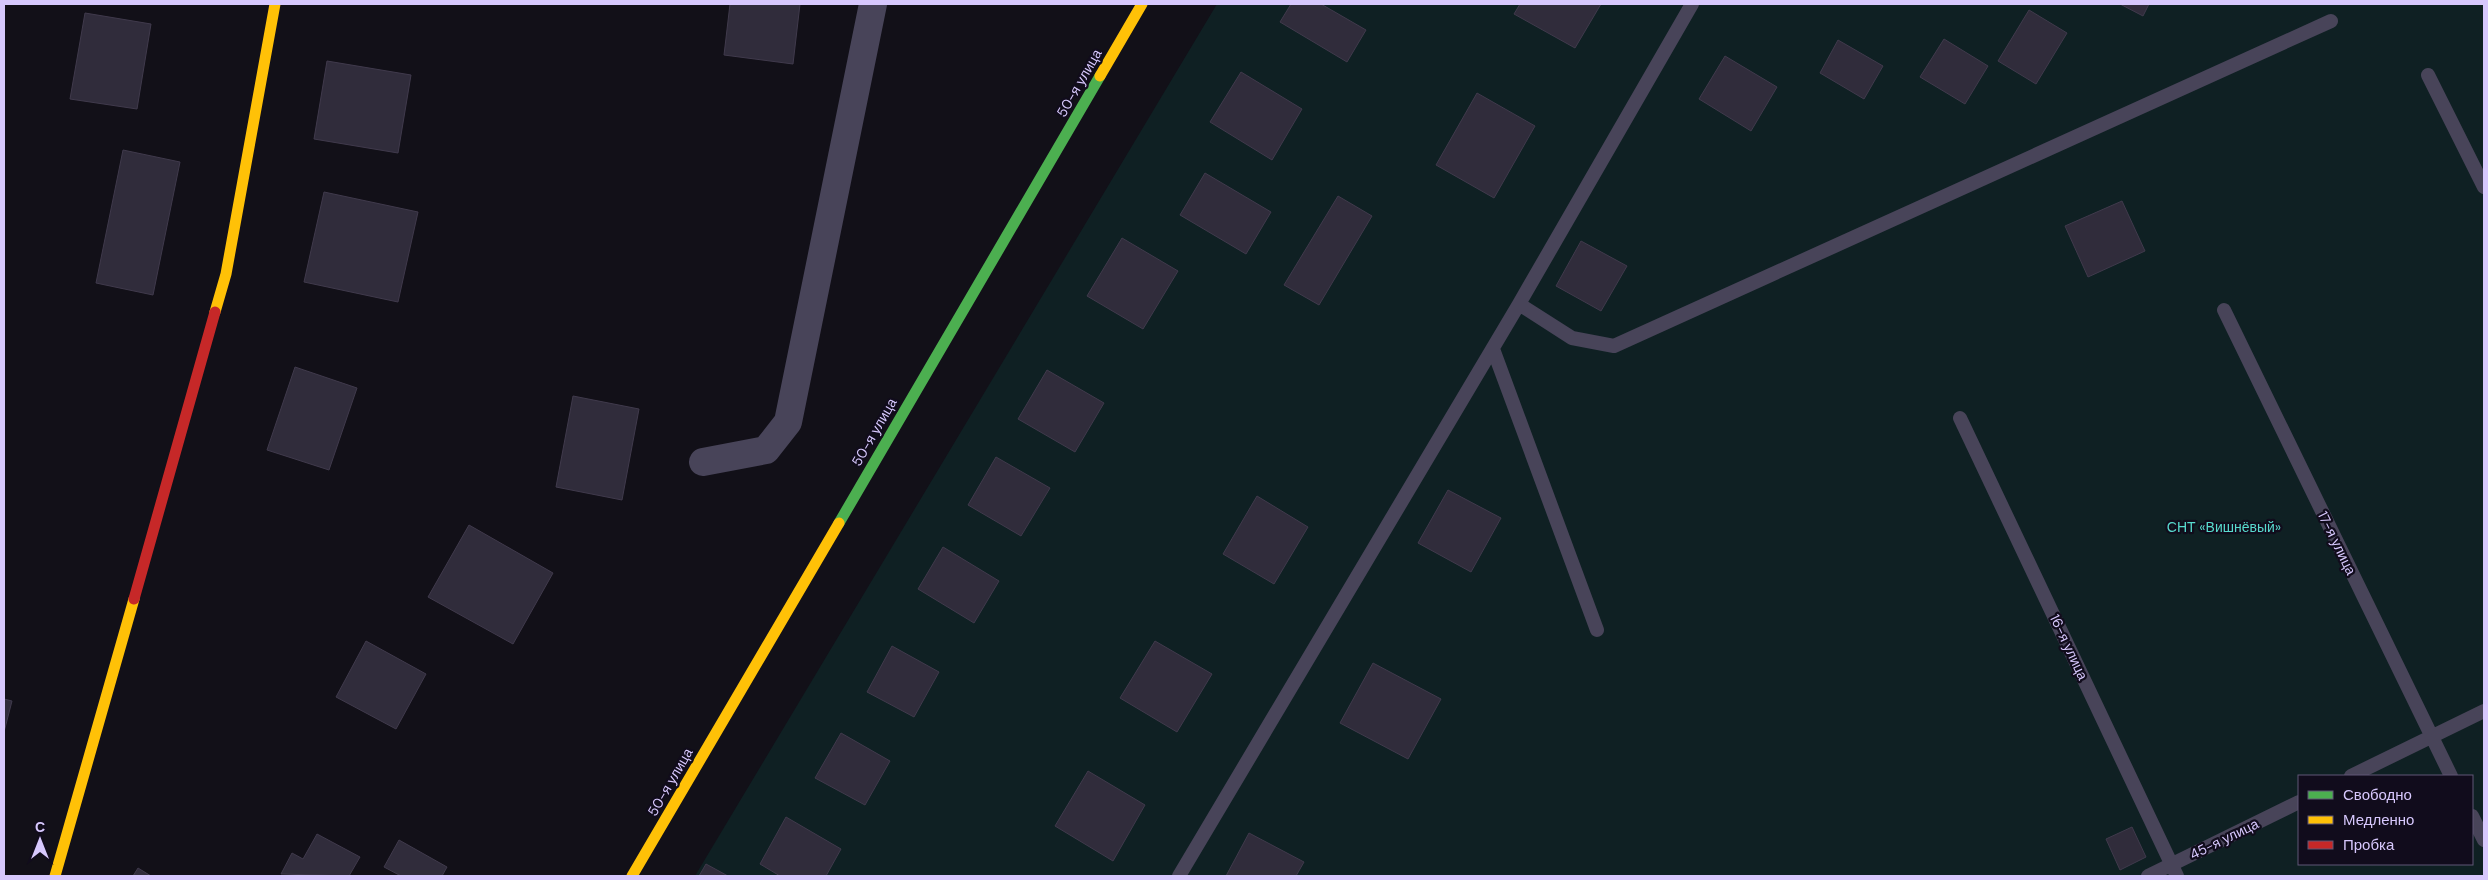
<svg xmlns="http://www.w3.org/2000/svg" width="2488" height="880" font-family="'DM Sans',sans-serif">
<rect width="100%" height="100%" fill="#121018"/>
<path fill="#0f2023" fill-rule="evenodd" d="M1217,4H2484V876H695ZM2299,776H2472V864H2299Z"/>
<path fill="#302c3b" stroke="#403a4c" d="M730,4H800L793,64L724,55Z
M1291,4H1321L1366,30L1347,62L1280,22Z
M1520,4H1601L1575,48L1514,14Z
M2120,4H2149L2143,16Z
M2029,10L2067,33L2036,84L1998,61Z
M85,13L151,24L137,109L70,99Z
M1944,39L1988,66L1965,104L1920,77Z
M1838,40L1883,66L1864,99L1820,73Z
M1725,56L1777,87L1751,131L1699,99Z
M327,61L411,75L398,153L314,139Z
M1241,72L1302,109L1272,160L1210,122Z
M1477,93L1535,126L1494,198L1436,165Z
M123,150L180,162L153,295L96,283Z
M1205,173L1271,212L1246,254L1180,215Z
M324,192L418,212L398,302L304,282Z
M1338,196L1372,216L1319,305L1284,285Z
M2122,201L2145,251L2088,277L2065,226Z
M1122,238L1178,271L1143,329L1087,296Z
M1581,241L1627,266L1601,311L1556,286Z
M295,367L357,388L329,470L267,450Z
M1047,370L1104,403L1075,452L1018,419Z
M573,396L639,409L622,500L556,487Z
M996,457L1050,488L1021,536L968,505Z
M1448,490L1501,518L1471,572L1418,543Z
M1257,496L1308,527L1274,584L1223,554Z
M469,525L553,573L513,644L428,597Z
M943,547L999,581L974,623L918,589Z
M366,641L426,674L396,729L336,697Z
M1155,641L1212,674L1177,732L1120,698Z
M892,646L939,672L914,717L867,692Z
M1373,663L1441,699L1408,759L1340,723Z
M4,699L12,701L4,732Z
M841,733L890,761L865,805L815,778Z
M1088,771L1145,805L1113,861L1055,826Z
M786,817L841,849L826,876H780L760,864Z
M2132,827L2146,857L2120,870L2106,839Z
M1249,833L1304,862L1296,876H1226Z
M317,834L360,857L349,876L281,874L292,853L303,859Z
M399,840L447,867L442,876H401L384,867Z
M706,864L728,876H699Z
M138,868L151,876H133Z"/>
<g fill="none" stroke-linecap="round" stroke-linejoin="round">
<path stroke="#484459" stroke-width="14" d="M2428,75L2484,187
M1519,304L1572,338L1614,346L2331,21
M2224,310L2451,776
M1493,349L1597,630
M1960,418L2177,876
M2351,776L2484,711
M2472,816L2484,840
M1179,876L1519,304L1692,4
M2148,876L2299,802"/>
<path stroke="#484459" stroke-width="28" d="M703,462L766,450L788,422L873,4"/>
<path stroke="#4caf50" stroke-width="11" d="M839,523L1100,76"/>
<path stroke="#ffc107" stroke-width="11" d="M1100,76L1142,4
M215,312L226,274L275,4
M55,876L134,599
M632,876L839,523"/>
<path stroke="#c62828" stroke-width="11" d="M134,599L215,312"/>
</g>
<g text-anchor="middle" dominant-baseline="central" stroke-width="4.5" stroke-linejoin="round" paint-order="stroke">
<g font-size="14" fill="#d7c8fd" stroke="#110c1c">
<text transform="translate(1079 83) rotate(-60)">50-я улица</text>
<text transform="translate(874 432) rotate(-60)">50-я улица</text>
<text transform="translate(2337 543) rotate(64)">17-я улица</text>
<text transform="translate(2069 647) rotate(65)">16-я улица</text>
<text transform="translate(670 782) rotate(-60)">50-я улица</text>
<text transform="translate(2224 839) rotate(-26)">45-я улица</text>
</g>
<g font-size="14" fill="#58dace" stroke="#110c1c">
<text x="2224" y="527">СНТ «Вишнёвый»</text>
</g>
</g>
<rect width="2488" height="880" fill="none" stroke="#d7c8fd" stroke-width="10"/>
<rect x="2298" y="775" width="175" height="90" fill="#110c1c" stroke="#605776"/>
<rect x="2308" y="791" width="25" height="8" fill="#4caf50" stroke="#605776"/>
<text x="2343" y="800" font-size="15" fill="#d7c8fd">Свободно</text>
<rect x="2308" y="816" width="25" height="8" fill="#ffc107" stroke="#605776"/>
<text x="2343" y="825" font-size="15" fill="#d7c8fd">Медленно</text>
<rect x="2308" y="841" width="25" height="8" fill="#c62828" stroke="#605776"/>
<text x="2343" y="850" font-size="15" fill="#d7c8fd">Пробка</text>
<g transform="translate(40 840)" stroke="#110c1c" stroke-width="4" paint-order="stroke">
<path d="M0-4L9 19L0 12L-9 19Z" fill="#d7c8fd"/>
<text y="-8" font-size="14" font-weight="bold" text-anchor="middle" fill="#d7c8fd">С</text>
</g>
</svg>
